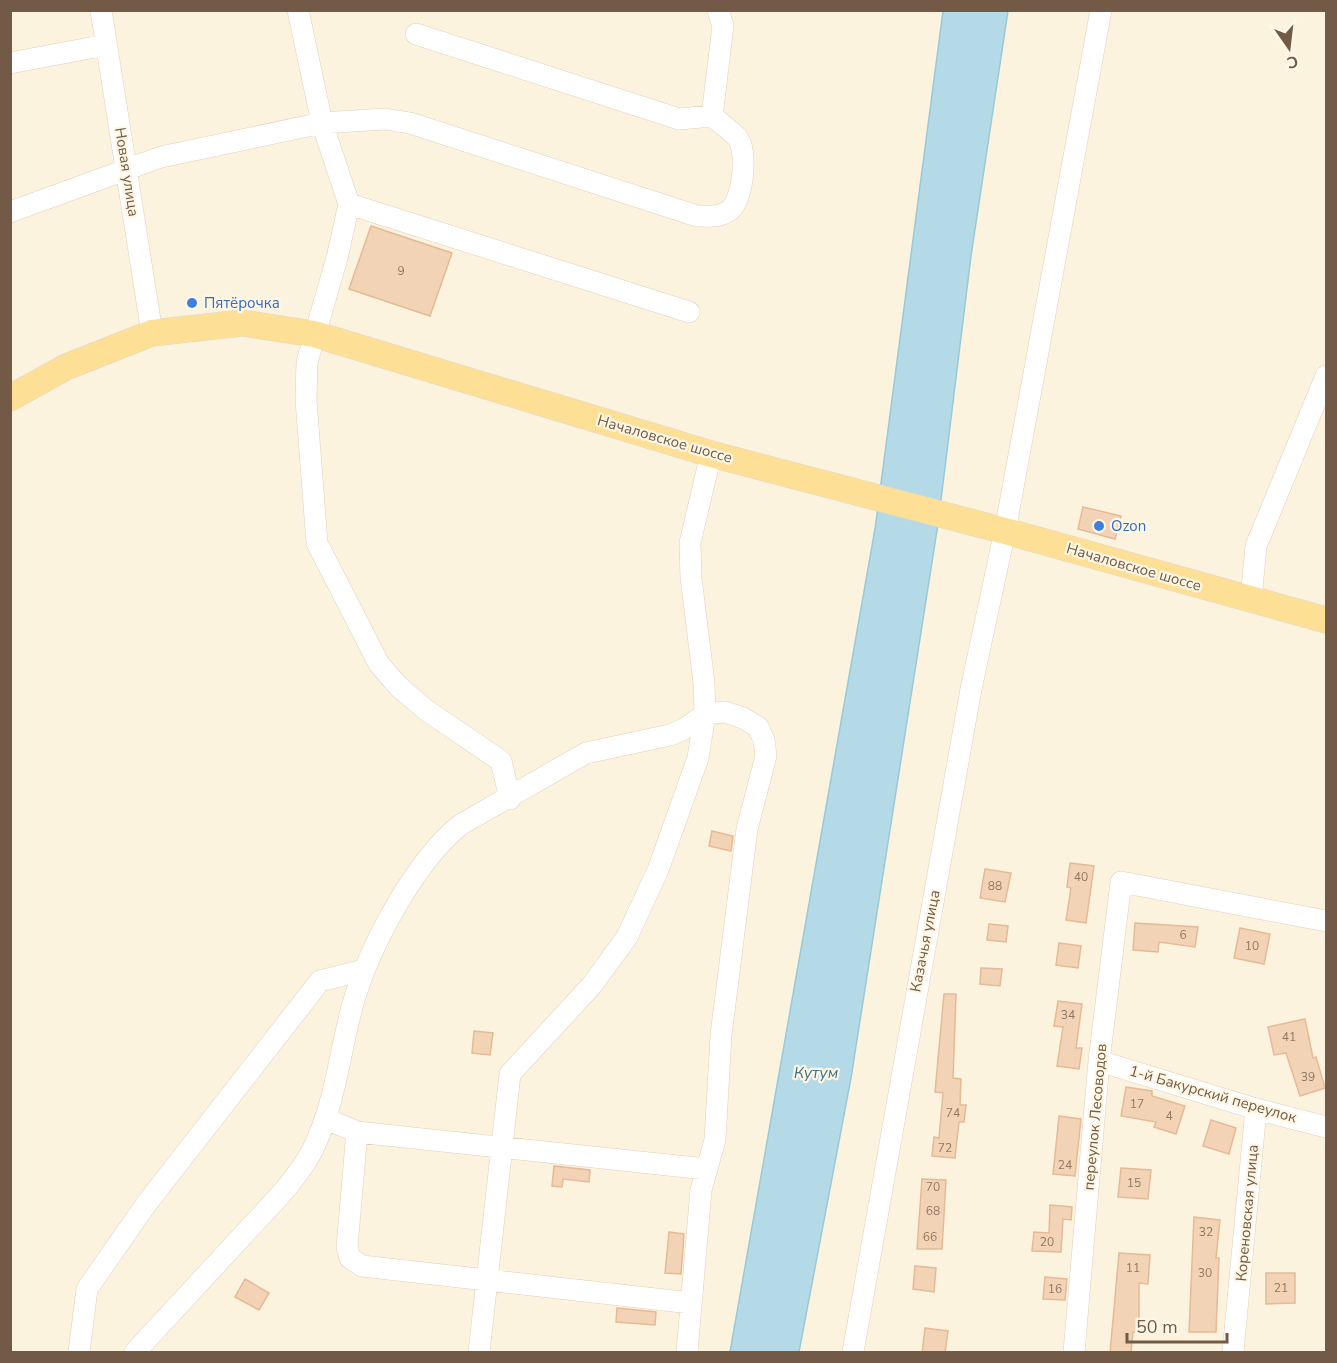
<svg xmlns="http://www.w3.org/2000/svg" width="1337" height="1363" font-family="'Nunito Sans',sans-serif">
<rect width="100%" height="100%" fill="#fcf3de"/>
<path fill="#b3dae6" stroke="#99c9d8" stroke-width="1.5" d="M943,11H1008L971,256L938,524L851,1078L799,1352H730L875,529Z"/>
<path fill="#f2d3b6" stroke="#e5ba96" stroke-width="1.5" d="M371,226L452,253L430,316L349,289Z
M1083,507L1121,516L1115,539L1078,529Z
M712,831L733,836L731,851L709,846Z
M1070,863L1094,866L1086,923L1066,920L1071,888L1067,887Z
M985,869L1011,873L1005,902L980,898Z
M1135,923L1198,927L1195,947L1159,942L1158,952L1133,950Z
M989,924L1008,926L1006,942L987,940Z
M1240,928L1270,934L1264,964L1234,958Z
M1059,943L1081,946L1078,968L1056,965Z
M981,968L1002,969L1000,986L980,984Z
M944,994H956L953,1078L961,1079L960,1105H966L964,1122H959L955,1158L932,1156L934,1137L939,1138L943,1093L935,1092Z
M1058,1001L1082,1004L1076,1048H1082L1079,1069L1057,1066L1063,1027L1054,1026Z
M1305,1019L1313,1058L1316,1057L1325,1088L1300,1096L1286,1053L1274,1055L1268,1027Z
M474,1031L493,1033L490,1055L472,1053Z
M1126,1087L1152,1091V1096L1185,1106L1176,1134L1154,1127L1156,1122L1121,1116Z
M1059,1116L1081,1119L1075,1176L1053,1174Z
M1211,1120L1236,1128L1229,1154L1203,1146Z
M554,1166L590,1170L589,1182L563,1179L562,1187L552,1186Z
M1121,1168L1151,1170L1148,1199L1118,1197Z
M922,1179L946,1180L942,1249H917Z
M1050,1205L1072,1207L1071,1220L1063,1219L1061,1252L1032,1251L1034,1232L1049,1233Z
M1194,1217L1220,1220L1216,1258H1219L1216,1332H1189Z
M669,1232L684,1234L681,1274L665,1273Z
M1119,1253L1150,1255L1148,1284L1139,1283V1332H1133L1131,1353H1110Z
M915,1266L936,1268L934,1292L913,1289Z
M1266,1273H1295V1303L1266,1304Z
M1045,1277L1067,1279L1065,1300L1043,1299Z
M245,1279L269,1293L259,1310L235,1297Z
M617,1308L656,1312L655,1325L616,1322Z
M925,1328L948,1331L945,1353H922Z"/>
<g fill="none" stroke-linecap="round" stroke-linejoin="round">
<defs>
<path id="minor" d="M101,10L152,333
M298,10L322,123L349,204L337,258L307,362L306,400L317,543L379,664L398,686L426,710L501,761L510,799
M416,34L679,119L712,116
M10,63L106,45
M349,204L689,312
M10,212L161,157L322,123L385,119L410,123L697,216C708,216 723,218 732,208C743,195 748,151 737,137C730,130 720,123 712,116L723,26L718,10
M1251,599L1256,546L1326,376
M1099,1061L1256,1109L1326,1127
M326,1119L357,1132L706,1169
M357,1132L347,1247L350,1258L362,1266L691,1303
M79,1352L87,1289L147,1203L320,981L364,970
M135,1352C172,1312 209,1272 246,1232C269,1207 296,1181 312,1151C335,1105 339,1056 352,1007C368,949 413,864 460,825L586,753L670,735L684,729L705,714L725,712L743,718L758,727L764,740L766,756L747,829L721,1035L715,1140L701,1190L687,1352
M479,1352L510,1074L592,985L627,937L658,870L698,758L705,714L704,683L691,578L690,543L711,454
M853,1352L971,689L1005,531L1101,10
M1074,1352L1099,1061L1121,882L1326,921
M1233,1352L1256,1109"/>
<path id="major" d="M10,398L66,367L152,333L242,323L314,334L711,454L1005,531L1326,620"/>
</defs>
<use href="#minor" stroke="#e0cfbb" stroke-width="22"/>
<use href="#major" stroke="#ddd7d3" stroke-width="27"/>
<use href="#minor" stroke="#fff" stroke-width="21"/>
<use href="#major" stroke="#fddf95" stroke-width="26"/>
</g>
<g fill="#3f7fe0" stroke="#fff7e5" stroke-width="2">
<circle cx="192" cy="303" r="6"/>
<circle cx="1099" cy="526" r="6"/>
</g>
<g text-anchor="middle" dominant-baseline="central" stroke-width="4.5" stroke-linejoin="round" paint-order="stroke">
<g font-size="12" fill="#927862">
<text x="401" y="271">9</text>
<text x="1081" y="877">40</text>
<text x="995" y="886">88</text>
<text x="1183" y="935">6</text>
<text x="1252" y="946">10</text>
<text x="1068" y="1015">34</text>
<text x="1289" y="1037">41</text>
<text x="1308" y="1077">39</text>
<text x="1137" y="1104">17</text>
<text x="953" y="1113">74</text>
<text x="1169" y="1116">4</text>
<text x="945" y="1148">72</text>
<text x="1065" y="1165">24</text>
<text x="1134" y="1183">15</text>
<text x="933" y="1187">70</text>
<text x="933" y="1211">68</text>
<text x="1206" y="1232">32</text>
<text x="930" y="1237">66</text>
<text x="1047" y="1242">20</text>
<text x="1133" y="1268">11</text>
<text x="1205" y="1273">30</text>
<text x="1281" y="1288">21</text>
<text x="1055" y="1289">16</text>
</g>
<g font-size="15" fill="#725a46" stroke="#fff7e5">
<text transform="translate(127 172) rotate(81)">Новая улица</text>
<text transform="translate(665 439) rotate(16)">Началовское шоссе</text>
<text transform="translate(1134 567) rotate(16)">Началовское шоссе</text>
<text transform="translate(925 941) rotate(-79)">Казачья улица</text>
<text transform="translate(1213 1094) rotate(16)">1-й Бакурский переулок</text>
<text transform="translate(1095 1117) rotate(-85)">переулок Лесоводов</text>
<text transform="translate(1247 1213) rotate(-85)">Кореновская улица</text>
</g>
<g font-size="15" fill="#366cbe" stroke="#fff7e5" text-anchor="start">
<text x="204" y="303">Пятёрочка</text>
<text x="1111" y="526">Ozon</text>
</g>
<g font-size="16" font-style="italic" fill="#407587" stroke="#fff7e5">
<text x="816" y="1073">Кутум</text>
</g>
</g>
<rect width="1337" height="1363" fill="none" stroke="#725a46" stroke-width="24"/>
<g transform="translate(1289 48) rotate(166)" stroke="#fff7e5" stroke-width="4.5" paint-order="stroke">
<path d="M0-4.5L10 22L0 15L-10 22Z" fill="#725a46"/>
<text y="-9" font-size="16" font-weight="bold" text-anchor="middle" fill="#725a46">С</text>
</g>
<path d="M1127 1333v9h100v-9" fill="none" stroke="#725a46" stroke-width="3"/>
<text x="1136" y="1333" font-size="18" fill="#725a46" stroke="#fff7e5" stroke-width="4.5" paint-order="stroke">50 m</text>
</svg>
